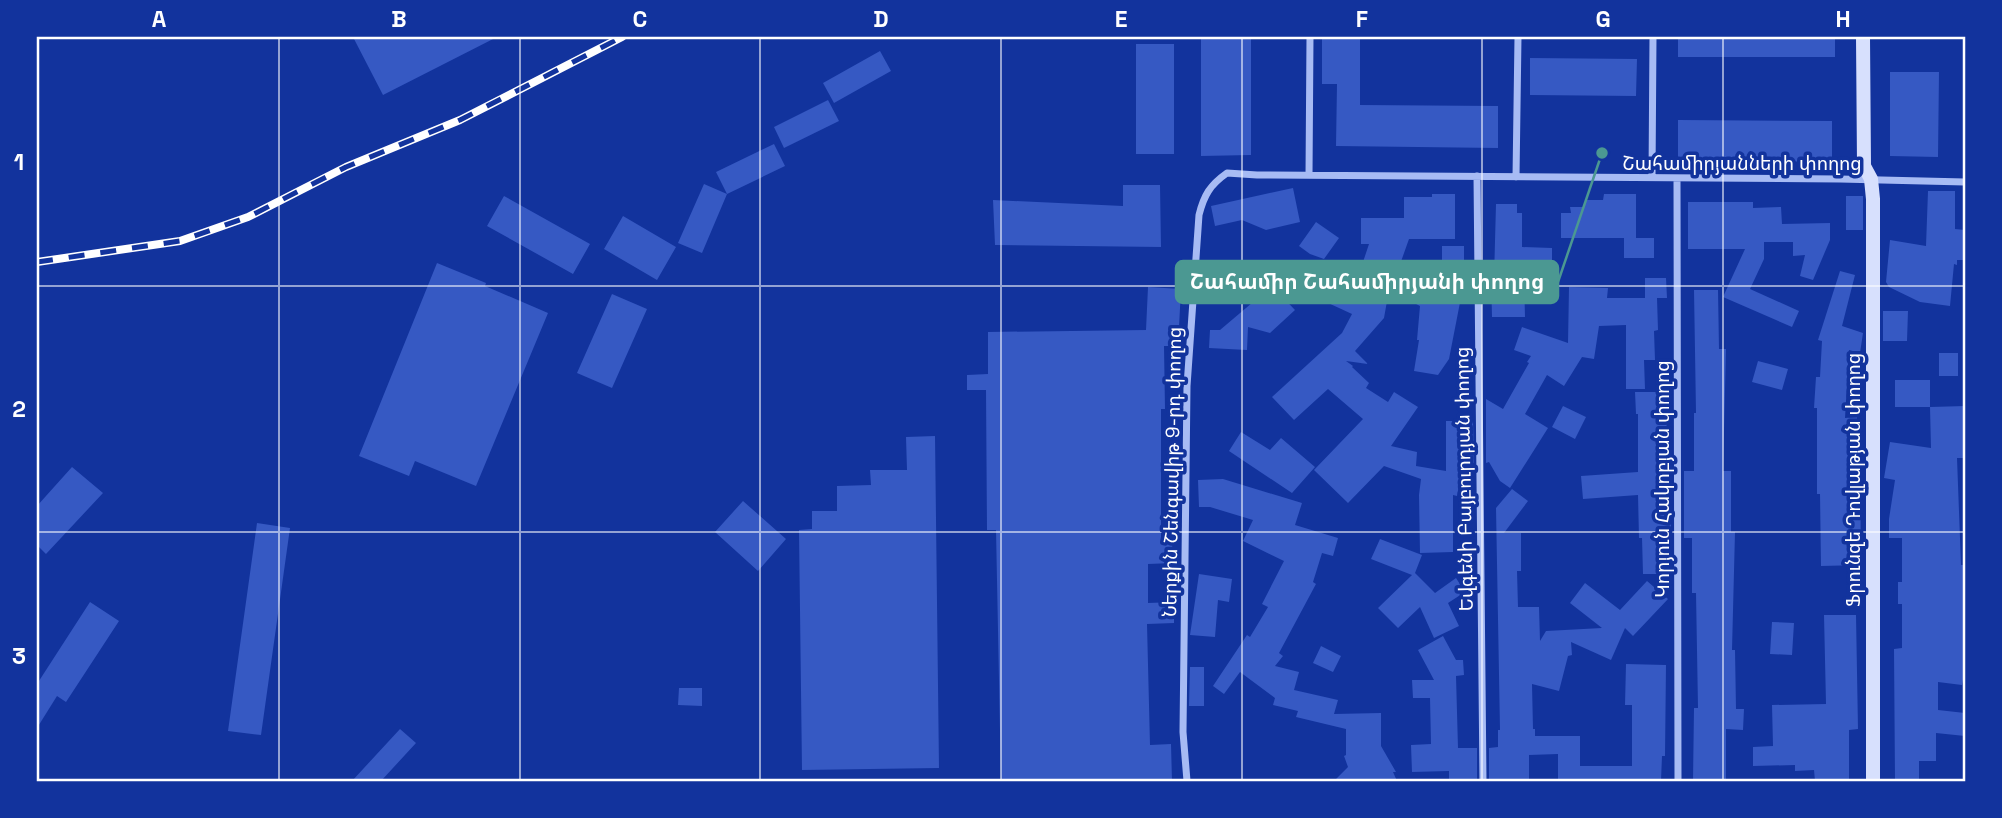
<svg xmlns="http://www.w3.org/2000/svg" width="2002" height="818" font-family="'Space Grotesk','Noto Sans Armenian',sans-serif">
<rect width="100%" height="100%" fill="#12339d"/>
<path fill="#3659c3" d="M353,37H497L383,95Z
M1201,37H1251V155L1201,156Z
M1322,37H1360V105L1498,106V148L1336,146L1337,84H1322Z
M1678,37H1835V57H1678Z
M1136,44H1174V154H1136Z
M880,51L891,71L834,103L823,83Z
M1530,58L1637,59L1636,96L1530,95Z
M1890,72H1939L1938,157L1890,156Z
M828,100L839,121L784,148L774,127Z
M1678,120L1832,121V162L1678,160Z
M774,144L785,166L727,194L716,172Z
M704,184L727,194L702,253L678,243Z
M1123,185H1160L1161,247L995,245L993,200L1123,206Z
M1293,188L1300,222L1266,230L1242,220L1215,226L1211,206Z
M1928,191H1955V229L1965,230V260H1957V265L1954,264L1950,306L1920,302L1889,287L1886,282L1890,240L1926,246Z
M1432,194H1455V239H1409L1398,270L1442,293V246H1464V282L1449,359L1438,375L1414,371L1419,340H1417L1420,306L1389,290L1384,318L1355,351L1368,364L1346,361L1353,366L1352,367L1369,383L1366,388L1388,402L1394,392L1418,407L1391,446L1417,452L1416,466L1446,471V421H1473L1474,463H1463L1457,496L1453,495V552L1420,553L1419,495L1421,479L1384,466L1348,503L1314,470L1363,419L1328,389L1294,420L1272,397L1342,333L1352,314L1326,302L1331,290H1337L1358,300L1371,275L1360,271L1369,244H1361V218H1404V197H1432Z
M1604,194H1636V238H1561V213H1571L1570,207H1585V200H1603Z
M504,196L590,244L573,274L487,226Z
M1846,196H1863V230H1846Z
M1688,202H1753V208L1781,207L1782,224L1830,223V240L1813,280L1800,276L1805,255L1793,256V242H1764V259L1750,289L1799,311L1792,327L1723,297L1745,249H1688Z
M1496,204H1517V213H1522V247L1552,248V277L1524,278L1525,317H1492L1491,278H1494Z
M623,216L676,247L657,280L604,249Z
M1316,222L1339,238L1324,259L1310,254L1299,246Z
M1624,238H1654V258H1624Z
M437,263L486,283L485,286L548,313L476,486L415,461L409,476L359,456Z
M1840,271L1855,275L1842,326L1863,333L1860,353L1849,350L1845,418L1857,417V459H1860L1861,565L1821,566L1820,494H1817V408H1814L1816,377H1820L1822,341L1818,340Z
M1645,278H1666L1667,298H1657L1658,330L1654,331L1655,360H1644L1645,389H1626V325L1599,326L1594,359L1582,357L1564,386L1547,375L1525,414L1548,428L1510,488L1500,481L1489,462L1486,463V399L1503,409L1529,363L1527,362L1531,356L1514,350L1522,327L1568,343L1569,287L1608,288L1607,298H1645Z
M1272,286L1295,310L1270,333L1248,327L1247,350L1209,348L1210,330H1220Z
M1148,287L1181,289L1178,346H1164L1165,409H1161V541H1172L1173,563L1148,564V603L1174,602V623L1147,624L1150,745L1171,744L1172,781H1001L996,530H987L986,390H967V375L988,374V332L1146,330Z
M1694,290H1718L1719,349H1726L1723,471H1731V532H1735L1732,650H1735L1736,709H1744L1743,730L1726,729V781H1693L1694,708H1698L1696,593H1692V538H1684V471H1694V413H1696Z
M612,294L647,309L612,388L577,373Z
M1883,311H1908L1907,341H1883Z
M1939,353H1958V376H1939Z
M1758,361L1788,369L1782,390L1752,382Z
M1895,380H1930V407H1895Z
M1635,392H1667L1666,471H1671V538H1665V574H1643L1642,538H1639L1638,495L1583,499L1581,476L1638,472V414H1636Z
M1563,406L1586,417L1575,439L1552,427Z
M1965,406V458H1957L1961,565H1965V669L1962,685L1938,682V710L1965,713V736L1936,733V761H1919V781H1895L1894,649L1902,648V604H1898V582H1902V538H1889V519L1895,480L1884,478L1890,442L1931,448L1930,407Z
M1241,432L1270,450L1281,438L1315,467L1292,493L1229,451Z
M935,436L939,768L802,770L799,530L812,529V511H837V486L871,485L870,470H907L906,437Z
M72,467L103,493L46,554L37,545V506Z
M1223,479L1302,503L1295,525L1338,538L1333,556L1322,553L1313,582L1316,584L1279,653L1283,656L1275,666L1299,672L1294,690L1338,700L1334,714L1381,713V746L1396,772H1393L1397,781H1334L1348,767L1344,756L1346,755V729L1296,717L1298,711L1273,705L1275,698L1240,672L1224,694L1213,686L1247,635L1250,637L1268,607L1262,604L1284,561L1243,541L1253,520L1210,507H1199L1198,480Z
M1512,489L1528,501L1504,533H1521V571H1517L1518,607H1539L1540,641L1546,631L1602,628L1570,603L1585,583L1620,610L1647,581L1668,599L1633,636L1625,628L1611,660L1571,642L1572,655L1568,656L1559,691L1532,684L1533,729H1535V736H1580V766H1632V705H1625L1626,664L1666,665L1665,756H1662L1661,781H1558V754L1529,755V781H1489V748L1498,747V730H1500L1496,508Z
M743,501L786,539L758,571L715,532Z
M257,523L290,528L261,735L228,731Z
M1380,539L1422,555L1415,573L1435,593L1456,578L1465,592L1448,603L1459,626L1434,638L1420,607L1398,628L1378,608L1412,575L1371,559Z
M1199,574L1232,579L1229,602L1218,600L1215,637L1190,635Z
M90,602L119,621L66,702L57,696L37,728V684Z
M1824,615H1856L1858,729L1849,730V781H1815L1814,770L1795,771V765L1753,766V747L1773,746L1772,705L1826,704Z
M1772,622L1794,623L1792,655L1770,654Z
M1443,636L1456,660H1463L1464,675L1456,676L1458,748H1477V781H1449V771L1412,772L1411,745L1431,744L1430,698H1413L1412,680H1434L1418,650Z
M1321,646L1341,656L1333,672L1313,663Z
M1190,667H1204V706H1189Z
M679,688H702V706L678,705Z
M400,729L416,743L381,781H352Z"/>
<g fill="none" stroke-linecap="round" stroke-linejoin="round">
<path stroke="#a7bbf4" stroke-width="7" d="M1309,175L1310,37
M1477,176L1483,781
M1516,177L1518,37
M1652,177L1653,37
M1677,178L1678,781
M1187,781L1183,732L1187,386L1199,215C1204,195 1210,185 1227,173L1257,175L1840,179L1965,182"/>
<path stroke="#d7e0fd" stroke-width="14" d="M1863,37L1864,166L1871,179L1873,199V781"/>
<defs>
<path id="rail" d="M37,262L180,241L248,217L346,167L460,120L622,37"/>
</defs>
<use href="#rail" stroke="#fff" stroke-width="8"/>
<use href="#rail" stroke="#12339d" stroke-width="5" stroke-dasharray="16" stroke-linecap="butt"/>
</g>
<path fill="none" stroke="#fff" stroke-width="2" stroke-opacity="0.55" d="M279,37V781M520,37V781M760,37V781M1001,37V781M1242,37V781M1482,37V781M1723,37V781M37,286H1965M37,532H1965"/>
<g text-anchor="middle" dominant-baseline="central" stroke-width="7" stroke-linejoin="round" paint-order="stroke">
<g font-size="19" fill="#fff" stroke="#12339d">
<text x="1742" y="163">Շահամիրյանների փողոց</text>
<text transform="translate(1172 472) rotate(-89)">Ներքին Շենգավիթ 9-րդ փողոց</text>
<text transform="translate(1464 479) rotate(-91)">Եվգենի Բայբուրդյան փողոց</text>
<text transform="translate(1662 479) rotate(-90)">Կորյուն Հակոբյան փողոց</text>
<text transform="translate(1853 480) rotate(-90)">Ֆրունզե Դովլաթյան փողոց</text>
</g>
</g>
<path fill="none" stroke="#4b9892" stroke-width="2.5" d="M1602 153L1558 282"/>
<circle fill="#4b9892" stroke="#12339d" stroke-width="2.5" cx="1602" cy="153" r="7"/>
<rect fill="#4b9892" stroke="#4b9892" stroke-width="2.5" x="1176" y="261" width="382" height="42" rx="7"/>
<g font-size="21" text-anchor="middle" font-weight="bold" fill="#fff">
<text x="1367" y="289">Շահամիր Շահամիրյանի փողոց</text>
</g>
<rect width="2002" height="818" fill="none" stroke="#12339d" stroke-width="77"/>
<rect x="38" y="38" width="1926" height="742" fill="none" stroke="#fff" stroke-width="2.5"/>
<g font-size="23" text-anchor="middle" font-weight="bold" fill="#fff">
<text x="159" y="27">A</text>
<text x="399" y="27">B</text>
<text x="640" y="27">C</text>
<text x="881" y="27">D</text>
<text x="1121" y="27">E</text>
<text x="1362" y="27">F</text>
<text x="1603" y="27">G</text>
<text x="1843" y="27">H</text>
<text x="19" y="170">1</text>
<text x="19" y="417">2</text>
<text x="19" y="664">3</text>
</g>
</svg>
